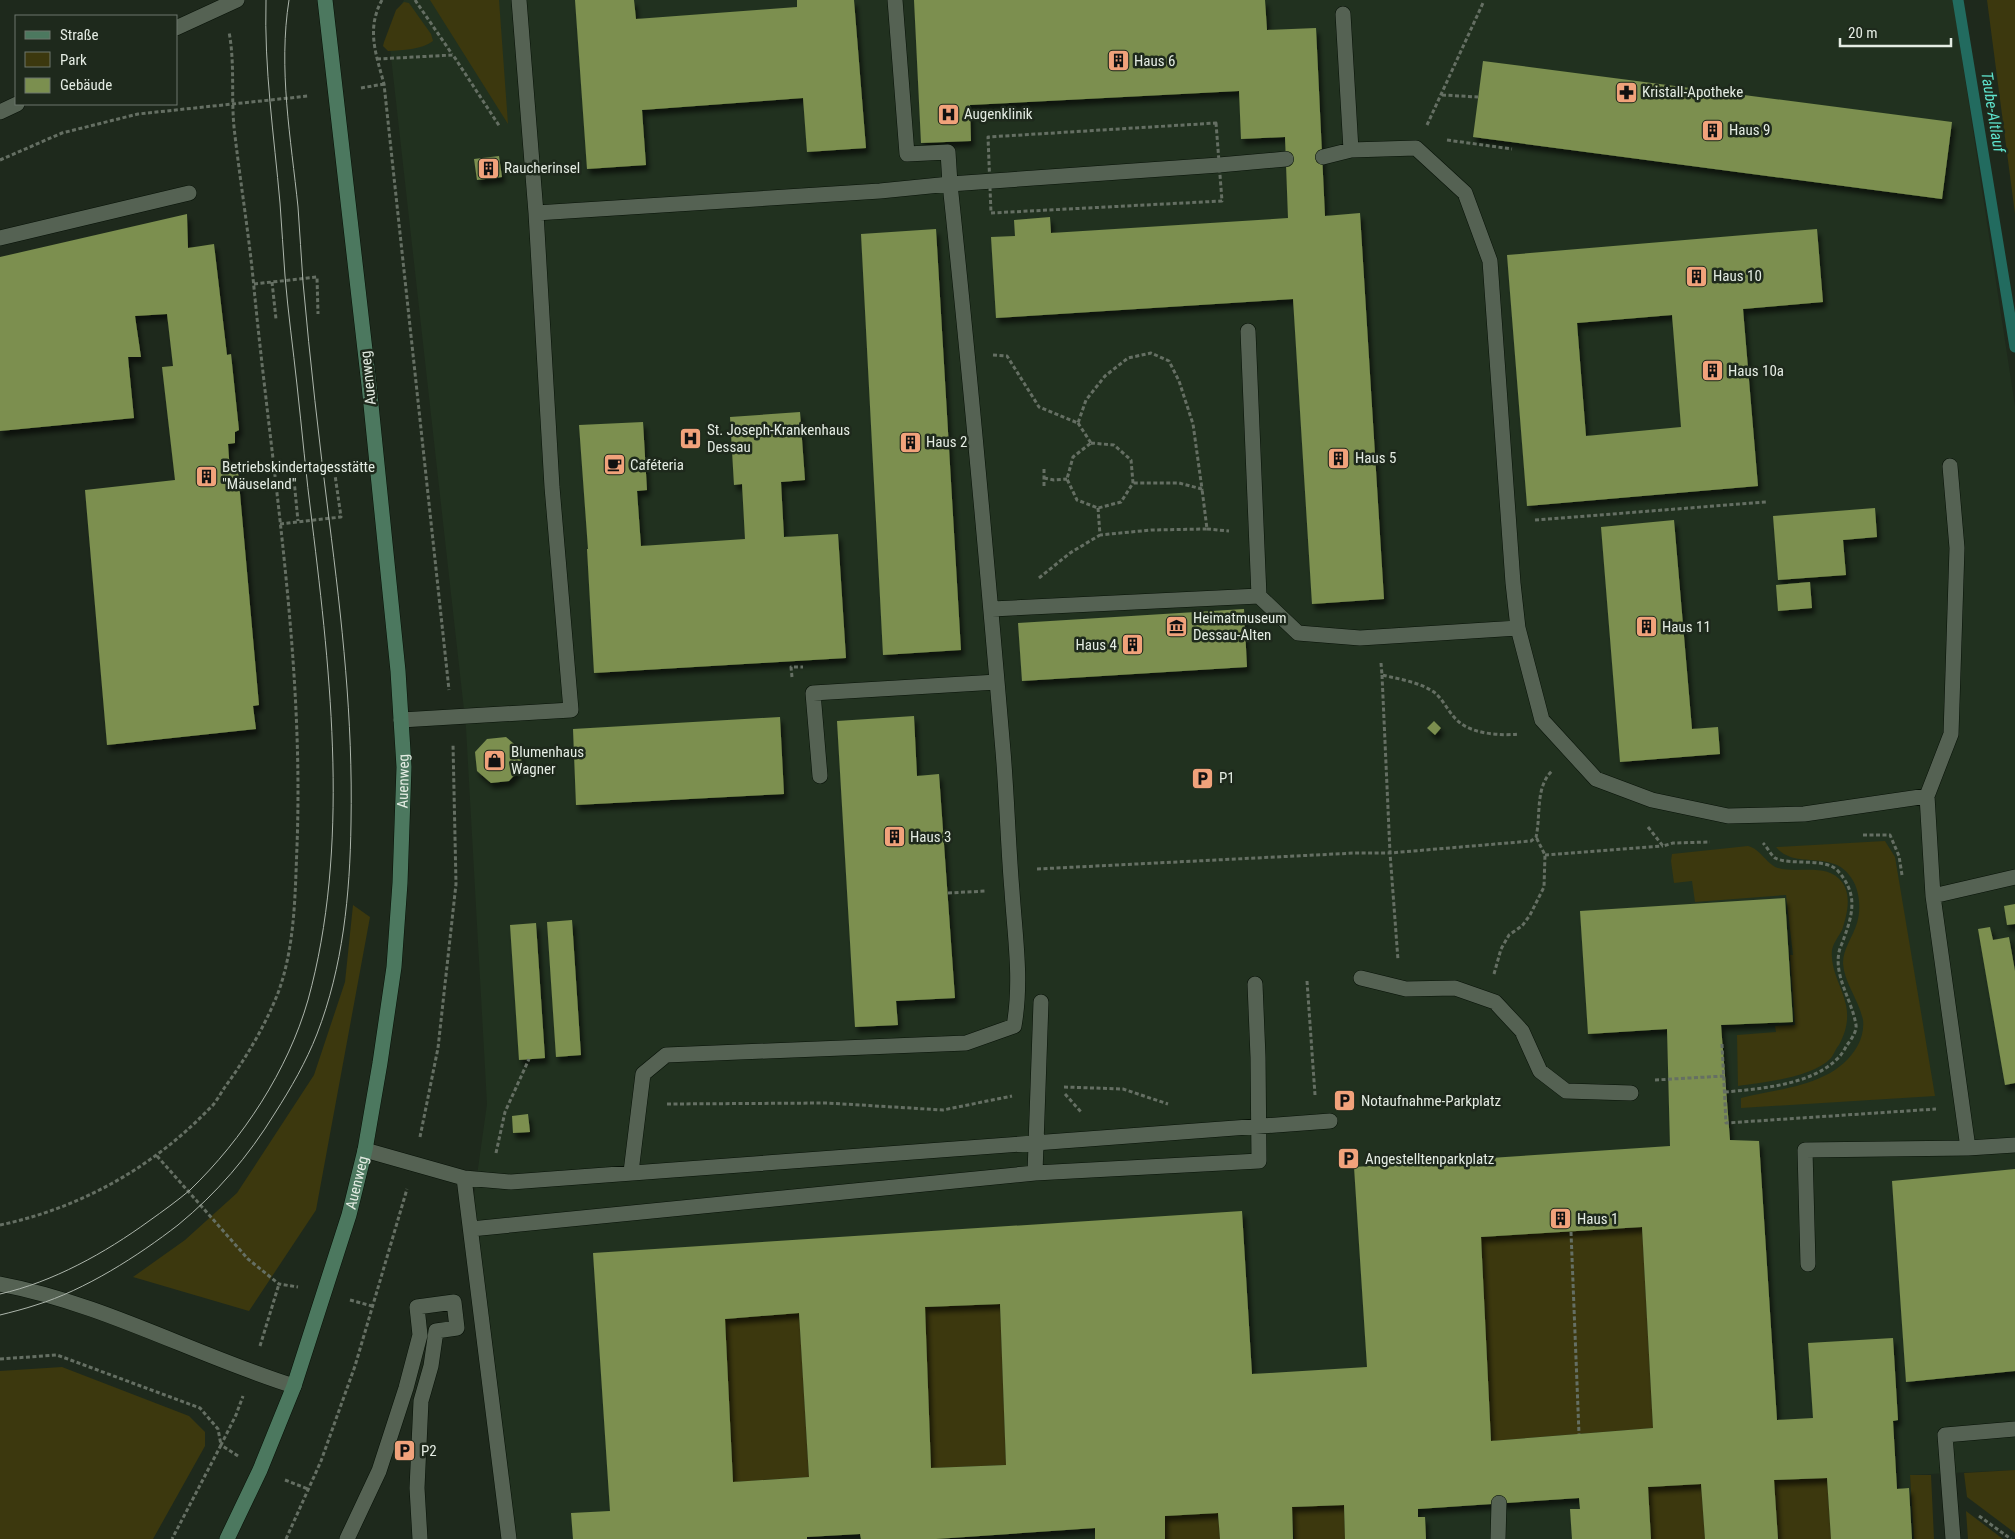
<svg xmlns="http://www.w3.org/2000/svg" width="2015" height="1539" font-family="'Roboto Condensed',sans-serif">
<defs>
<filter id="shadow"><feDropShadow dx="3" dy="5.5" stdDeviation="2.5" flood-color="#0009"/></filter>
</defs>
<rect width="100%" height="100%" fill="#1e291c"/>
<path fill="#21311f" d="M404,0H1953L2015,406V1470L1910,1475L1914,1539H501L471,1229L472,1211L487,1104L466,728L390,48L397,11Z"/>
<path fill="#3c380e" d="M430,0H499L508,124Z
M1987,0H2015V214Z
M404,2L409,3L431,34L433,41C421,50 403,50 388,51L383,46L384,42L396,10Z
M1885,841L1895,857L1935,1096L1741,1108V1098C1781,1088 1836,1086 1858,1045C1862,1038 1864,1028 1863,1020C1859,1000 1844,983 1843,963C1843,948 1853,937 1857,923C1861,910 1860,891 1852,879C1834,848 1795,871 1776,847Z
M1748,846C1761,849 1766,864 1778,868C1798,874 1827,862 1842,882C1852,896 1847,915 1842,930C1839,936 1833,943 1832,950C1830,970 1842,986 1846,1005C1849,1019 1846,1032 1839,1045C1836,1048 1834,1054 1831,1058C1812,1078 1764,1082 1738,1086L1737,1035L1776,1032L1775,1026L1795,1025L1790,955H1793L1786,895L1695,902L1692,881L1674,883L1671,861L1672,854Z
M353,905L370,917L316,1210L249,1311L133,1277L185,1240L237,1193L314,1075L345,982Z
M1642,1227L1653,1428L1491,1441L1481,1237Z
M1000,1304L1006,1465L931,1468L925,1307Z
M799,1313L809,1477L733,1482L725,1319Z
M62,1367L189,1416L205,1432V1446L153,1539H0V1371Z
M2015,1470V1533L1967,1497L1964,1473Z
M1910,1475H1931L1934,1539H1914Z
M1827,1478L1831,1539H1778L1774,1480Z
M1701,1484L1705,1539H1651L1648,1487Z
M1344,1505L1345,1539H1294L1292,1507Z
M1966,1511L2003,1539H1968Z
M1218,1513L1220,1539H1165V1516Z"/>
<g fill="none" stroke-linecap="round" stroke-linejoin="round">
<path stroke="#226b5f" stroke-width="11" d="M1958,0L2015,347"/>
</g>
<path fill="#7b8f4f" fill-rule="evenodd" filter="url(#shadow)" d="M575,0H634L636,19L797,7V0H854L866,148L807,152L803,98L642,110L646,165L587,169Z
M914,0H1265L1267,30L1316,28L1325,216L1360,213L1384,599L1312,604L1293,299L996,318L991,237L1015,236L1014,220L1050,217L1051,233L1288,218L1285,137L1241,139L1239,91L970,105L971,141L921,143Z
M1483,61L1952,122L1942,199L1473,137Z
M499,156L502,177L477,180L474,159Z
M187,214L188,248L214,244L227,355L231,354L239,430L235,432V443L228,444L230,472L238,471L259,705L253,706L256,729L107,745L85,490L175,480L162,367L173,366L167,314L135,316L141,357H128L134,418L0,431V257Z
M936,229L961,650L883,655L861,234Z
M1817,229L1823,302L1743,309L1758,486L1527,506L1507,255ZM1672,315L1681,427L1586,436L1577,323Z
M800,412L805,480L781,482L784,537L838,534L846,658L594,673L587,549H588L579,425L643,422L647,490L637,491L641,546L745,539L742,484L734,485L730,417Z
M1875,508L1877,537L1843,540L1846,575L1778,580L1773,516Z
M1674,520L1692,729L1718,727L1720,754L1620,762L1601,527Z
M1810,582L1812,608L1778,611L1776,585Z
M1244,609L1247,667L1022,681L1018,623Z
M914,716L917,776L939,774L955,998L896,1001L898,1025L855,1027L837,721Z
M780,717L784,794L576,805L573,729Z
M1434,721L1441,728L1435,735L1427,728Z
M506,737L520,749L522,767L509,781L491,783L477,771L475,752L487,739Z
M1785,898L1793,1022L1721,1025L1730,1140L1759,1141L1777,1420L1813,1418L1808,1343L1893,1338L1898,1420L1893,1421L1897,1489L1909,1488L1912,1539H1831L1827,1478L1774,1480L1778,1539H1705L1701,1484L1648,1487L1651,1539H1572L1570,1509H1580L1579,1498L1418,1509V1517H1425L1426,1539H1345L1344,1505L1292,1507L1293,1539H1220L1218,1513L1165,1516V1539H1095V1528L936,1539H861L860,1534L807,1537V1539H573L571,1513L610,1511L593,1253L1242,1211L1252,1374L1367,1367L1354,1167L1670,1146L1667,1029L1588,1034L1580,911ZM1642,1227L1653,1428L1491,1441L1481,1237ZM1000,1304L1006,1465L931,1468L925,1307ZM799,1313L809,1477L733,1482L725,1319Z
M2015,904V924L2007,925L2004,906Z
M572,920L581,1055L556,1057L547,922Z
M536,923L545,1058L519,1060L510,925Z
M1990,927L1993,940L2009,937L2015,971V1083L2005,1085L1978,929Z
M528,1114L530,1132L513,1133L512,1116Z
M2015,1169V1371L1906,1382L1892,1181Z"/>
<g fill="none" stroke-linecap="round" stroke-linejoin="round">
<defs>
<path id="lane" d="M1343,14L1351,150
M1323,157L1351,150L1416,148L1465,193L1490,261L1513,583L1518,628L1542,720L1596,779L1652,800L1728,816L1804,814L1927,796
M536,213L880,191L950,184L948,152L907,154L895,0
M0,238L189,193
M1248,331L1259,596
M992,609L1259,596L1298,633L1360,638L1518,628
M401,720L571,710L552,487L536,213L519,0
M820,776L813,693L997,682
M2015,877L1933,896L1968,1148L2015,1145
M1933,896L1927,796L1951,734L1957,548L1950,466
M1361,978L1406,989L1455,988L1495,1002L1522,1031L1540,1071L1566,1091L1631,1093
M365,1150L464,1178L511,1182L1330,1121
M631,1172L643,1074L666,1055L966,1043L1014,1026C1022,981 1015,937 1012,891C1008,844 1007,798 1003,751C987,562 970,373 950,184L1219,165L1286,159
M1035,1173L1041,1002
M464,1178L509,1539
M471,1229L1035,1173L1259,1161L1258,1057L1255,984
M1808,1264L1805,1150L1968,1148
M347,1539L379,1471L406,1388L420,1335L417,1307L454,1302L457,1328L436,1331L431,1366L421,1401L417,1488L420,1539
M1498,1539L1499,1503
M1953,1539L1945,1435L2015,1429"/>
<path id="street" d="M176,28L237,0
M0,112L17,104
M0,1284C102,1303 195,1355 294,1386"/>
<g id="secondary">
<path id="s1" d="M227,1539L260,1470L294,1386L349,1215L365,1150L380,1063L394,967L400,883L404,767L398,671L369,385L325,0"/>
</g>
</defs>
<use href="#lane" stroke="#071107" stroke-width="16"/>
<use href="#street" stroke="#071107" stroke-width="16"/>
<use href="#secondary" stroke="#071107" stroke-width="16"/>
<path stroke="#656f63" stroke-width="3" stroke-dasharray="4 2.5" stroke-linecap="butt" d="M382,0C366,29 376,54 384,84L449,690
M415,0L452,54
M377,59L453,55L500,127
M361,88L384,84
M1442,95L1478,97
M1216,123L1222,201L991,213L988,137Z
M1427,125L1483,3
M1447,140L1512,149
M0,160L62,133L138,114L308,96
M272,282L276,319
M254,284L317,277L318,314
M993,355L1007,356L1039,407L1078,423L1086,400L1105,376L1128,358L1151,353L1169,361L1179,381L1193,424L1202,489L1179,483H1133
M1078,423L1091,443
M1091,443L1114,445L1131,460L1133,483L1121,502L1098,508L1077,500L1067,479L1073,457Z
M1044,469V486
M1044,478L1054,480L1067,479
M294,480L298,521
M1098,508L1100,535L1151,530L1207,529L1202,489
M1535,520L1766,502
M280,524L341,517L335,475
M1207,529L1229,531
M1039,578L1070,553L1100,535
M1381,663L1382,675C1399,679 1419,682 1434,692C1444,700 1449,714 1459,722C1473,734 1501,736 1519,734
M1382,675L1390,853L1398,960
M792,677L791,667H803
M1648,827L1663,846L1673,843L1710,842
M1863,835H1890L1899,856L1902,875
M1545,855L1663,846
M1037,869L1355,853H1390L1531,841L1536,837C1541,816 1535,787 1552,771
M948,893L986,891
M1494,974L1501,949L1509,935L1522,926L1530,915L1544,887L1545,855L1536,837
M1307,981L1315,1095
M1722,1044L1726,1123L1936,1109
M1655,1080L1724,1076
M1064,1087L1123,1089L1168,1104
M1725,1092C1759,1089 1810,1085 1836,1060C1841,1056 1844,1050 1847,1045C1851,1040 1857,1031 1856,1025C1852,1000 1834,977 1839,952C1840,947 1843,942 1844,938C1854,911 1857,893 1838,871C1826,857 1791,866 1775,858C1771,855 1767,847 1763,843
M1065,1094L1081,1112
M667,1104L827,1103L943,1110L1012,1096
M420,1137L438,1048L456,884L453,744
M496,1153L505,1112L529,1059
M157,1156L248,1259L279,1284L298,1287
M0,1225C80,1208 152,1168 209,1109C216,1103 220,1094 225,1087C246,1058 265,1026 278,993C295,947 295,895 297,846C304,659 272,473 254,288C249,234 240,181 234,127C231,96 235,63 229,32
M1571,1232L1579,1434
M350,1300L372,1306
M260,1346L279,1284
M0,1359L57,1355L200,1408L218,1429L221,1445L172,1539
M238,1456L221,1445L236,1415L243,1396
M285,1480L308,1489
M1979,1516L2011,1539
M286,1539L321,1461L355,1366L407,1189"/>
<use href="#lane" stroke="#556253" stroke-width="15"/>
<use href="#street" stroke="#556253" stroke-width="15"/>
<use href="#secondary" stroke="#4c785f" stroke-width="15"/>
<path stroke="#adb6ac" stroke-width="1" d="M0,1294C53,1282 105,1253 149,1221C163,1211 177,1201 190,1190C243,1139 288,1070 308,1000C350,848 331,677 312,522C306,476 302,430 297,385C293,348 288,312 285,276C283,252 282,227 280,203C274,135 264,69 266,0
M0,1315C12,1312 24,1309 36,1305C85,1290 138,1256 178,1225C217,1193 248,1157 275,1113C291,1088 306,1062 317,1034C343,967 350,894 351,823C353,718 342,622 329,519C319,440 310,361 303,282C301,257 300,232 298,207C291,139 278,69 289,0"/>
</g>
<defs>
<symbol id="building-square" viewBox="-11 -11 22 22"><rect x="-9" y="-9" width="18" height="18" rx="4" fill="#f1a27b" stroke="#1e291c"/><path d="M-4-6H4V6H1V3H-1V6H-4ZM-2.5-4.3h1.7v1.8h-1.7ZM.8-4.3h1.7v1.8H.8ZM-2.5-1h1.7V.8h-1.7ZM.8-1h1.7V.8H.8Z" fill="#111"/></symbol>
<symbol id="pharmacy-square" viewBox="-11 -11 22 22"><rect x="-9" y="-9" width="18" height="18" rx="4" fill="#f1a27b" stroke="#1e291c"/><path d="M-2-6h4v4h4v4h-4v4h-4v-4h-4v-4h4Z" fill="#111"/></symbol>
<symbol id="hospital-square" viewBox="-11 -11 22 22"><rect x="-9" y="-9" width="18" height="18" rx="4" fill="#f1a27b" stroke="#1e291c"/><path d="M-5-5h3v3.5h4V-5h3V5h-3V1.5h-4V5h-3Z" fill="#111"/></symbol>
<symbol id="cafe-square" viewBox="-11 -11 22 22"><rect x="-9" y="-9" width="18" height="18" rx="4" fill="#f1a27b" stroke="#1e291c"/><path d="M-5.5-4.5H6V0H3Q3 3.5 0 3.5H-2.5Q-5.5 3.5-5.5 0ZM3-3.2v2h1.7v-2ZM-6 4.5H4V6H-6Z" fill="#111"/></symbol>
<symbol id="museum-square" viewBox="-11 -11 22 22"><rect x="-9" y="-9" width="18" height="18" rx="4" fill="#f1a27b" stroke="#1e291c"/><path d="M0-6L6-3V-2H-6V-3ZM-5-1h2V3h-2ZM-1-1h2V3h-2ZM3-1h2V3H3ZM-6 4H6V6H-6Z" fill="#111"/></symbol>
<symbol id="shop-square" viewBox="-11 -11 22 22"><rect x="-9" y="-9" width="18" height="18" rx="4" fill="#f1a27b" stroke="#1e291c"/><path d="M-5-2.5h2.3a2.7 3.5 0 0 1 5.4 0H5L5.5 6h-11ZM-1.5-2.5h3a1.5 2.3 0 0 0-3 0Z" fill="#111"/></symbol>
<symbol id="parking-square" viewBox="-11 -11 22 22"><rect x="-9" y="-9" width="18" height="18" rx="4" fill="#f1a27b" stroke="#1e291c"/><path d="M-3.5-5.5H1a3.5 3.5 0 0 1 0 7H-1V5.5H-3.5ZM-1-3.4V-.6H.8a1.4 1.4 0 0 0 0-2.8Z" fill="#111"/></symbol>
</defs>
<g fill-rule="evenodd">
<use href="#building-square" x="1106" y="48" width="25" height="25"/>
<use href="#pharmacy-square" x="1614" y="80" width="25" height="25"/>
<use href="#hospital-square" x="936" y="102" width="25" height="25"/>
<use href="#building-square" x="1700" y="118" width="25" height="25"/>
<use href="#building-square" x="476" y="156" width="25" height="25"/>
<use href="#building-square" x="1684" y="264" width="25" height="25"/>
<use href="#building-square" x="1700" y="358" width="25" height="25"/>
<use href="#hospital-square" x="678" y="426" width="25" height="25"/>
<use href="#building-square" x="898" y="430" width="25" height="25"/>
<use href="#building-square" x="1326" y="446" width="25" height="25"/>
<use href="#cafe-square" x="602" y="452" width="25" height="25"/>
<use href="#building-square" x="194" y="464" width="25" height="25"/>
<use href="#museum-square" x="1164" y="614" width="25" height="25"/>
<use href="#building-square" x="1634" y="614" width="25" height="25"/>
<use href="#building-square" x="1120" y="632" width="25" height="25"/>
<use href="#shop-square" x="482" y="748" width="25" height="25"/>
<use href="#parking-square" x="1190" y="766" width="25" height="25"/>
<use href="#building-square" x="882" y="824" width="25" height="25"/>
<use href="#parking-square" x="1332" y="1088" width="25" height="25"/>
<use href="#parking-square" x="1336" y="1146" width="25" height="25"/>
<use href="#building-square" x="1548" y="1206" width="25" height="25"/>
<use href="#parking-square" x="392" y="1438" width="25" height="25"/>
</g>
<g text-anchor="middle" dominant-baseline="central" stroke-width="5" stroke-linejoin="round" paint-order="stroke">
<g font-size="15" fill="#e4ece3" stroke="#1e291c" text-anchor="start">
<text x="1134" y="61">Haus 6</text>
<text x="1642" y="92">Kristall-Apotheke</text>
<text x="964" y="114">Augenklinik</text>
<text x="1729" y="130">Haus 9</text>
<text x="504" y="168">Raucherinsel</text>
<text x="1713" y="276">Haus 10</text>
<text x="1728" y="371">Haus 10a</text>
<text x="707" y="430">St. Joseph-Krankenhaus<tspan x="707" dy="17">Dessau</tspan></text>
<text x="926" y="442">Haus 2</text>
<text x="1355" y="458">Haus 5</text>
<text x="630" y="465">Caféteria</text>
<text x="222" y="467">Betriebskindertagesstätte<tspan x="222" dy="17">"Mäuseland"</tspan></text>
<text x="1193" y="618">Heimatmuseum<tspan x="1193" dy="17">Dessau-Alten</tspan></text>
<text x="1662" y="627">Haus 11</text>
<text x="1117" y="645" text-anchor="end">Haus 4</text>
<text x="511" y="752">Blumenhaus<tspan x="511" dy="17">Wagner</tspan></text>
<text x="1219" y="778">P1</text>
<text x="910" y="837">Haus 3</text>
<text x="1361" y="1101">Notaufnahme-Parkplatz</text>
<text x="1365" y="1159">Angestelltenparkplatz</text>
<text x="1577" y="1219">Haus 1</text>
<text x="421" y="1451">P2</text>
</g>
<g font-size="15" fill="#e4ece3" stroke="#1e291c">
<text transform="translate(368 378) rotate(-96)">Auenweg</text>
<text stroke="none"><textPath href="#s1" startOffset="785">Auenweg</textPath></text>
<text stroke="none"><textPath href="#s1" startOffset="380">Auenweg</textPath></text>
</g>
<g font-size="16" font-style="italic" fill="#5ee3cd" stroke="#1e291c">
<text transform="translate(1993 112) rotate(81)">Taube-Altlauf</text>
</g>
</g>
<rect x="15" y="15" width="162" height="90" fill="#1e291c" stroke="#6d776c"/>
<rect x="25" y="31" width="25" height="8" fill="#4c785f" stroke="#6d776c"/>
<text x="60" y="40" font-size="15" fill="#e4ece3">Straße</text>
<rect x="25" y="52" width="25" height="15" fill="#3c380e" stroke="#6d776c"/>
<text x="60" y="65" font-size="15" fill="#e4ece3">Park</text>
<rect x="25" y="78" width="25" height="15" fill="#7b8f4f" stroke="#6d776c"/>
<text x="60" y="90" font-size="15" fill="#e4ece3">Gebäude</text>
<path d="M1840 38v8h111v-8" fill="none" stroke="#e4ece3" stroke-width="2.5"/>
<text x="1848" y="38" font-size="15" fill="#e4ece3" stroke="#1e291c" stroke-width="4" paint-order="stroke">20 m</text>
</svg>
